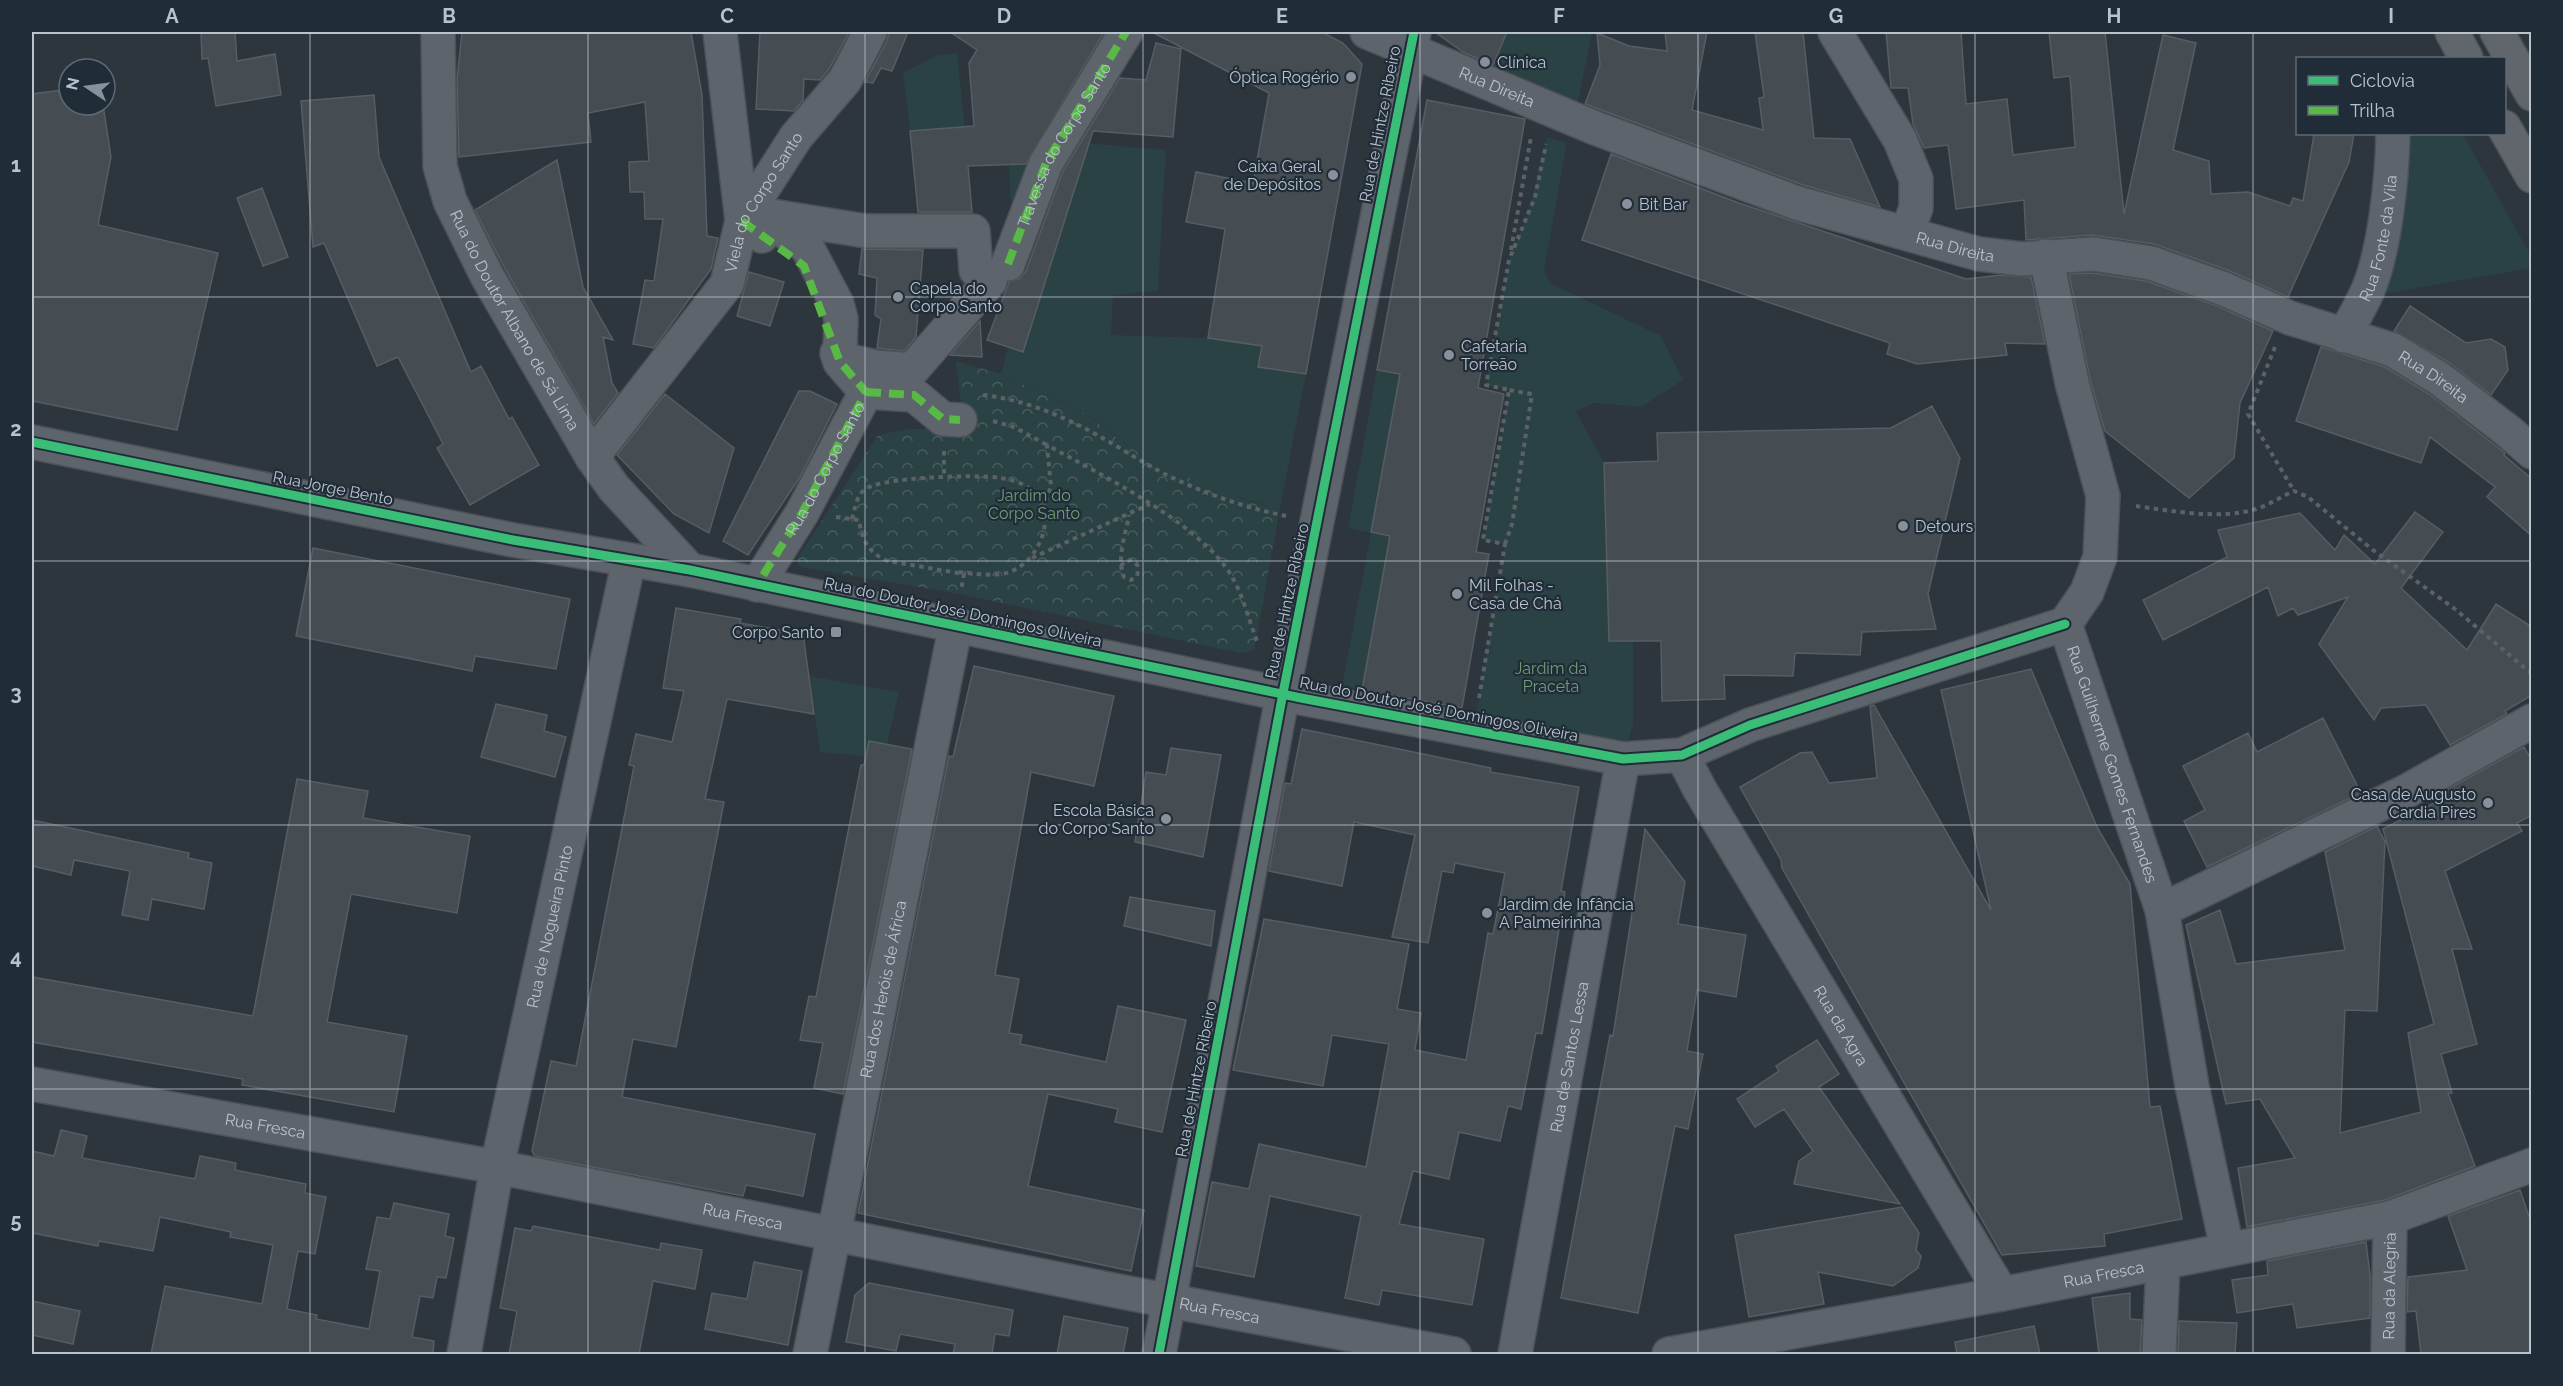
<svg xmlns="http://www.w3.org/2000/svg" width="2563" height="1386" font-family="Raleway,sans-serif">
<defs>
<pattern id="forest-crowns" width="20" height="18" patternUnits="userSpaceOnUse" patternTransform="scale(1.5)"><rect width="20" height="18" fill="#2a4243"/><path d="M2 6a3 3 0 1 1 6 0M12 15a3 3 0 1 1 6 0" fill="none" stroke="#475c5d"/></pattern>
</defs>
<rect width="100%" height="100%" fill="#2d353d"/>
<path fill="url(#forest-crowns)" d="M956,361L1001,374L1086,414L1126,445L1213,487L1251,502L1280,509L1254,650L1244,653L1236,652L954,593L801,567L798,564V557L878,435L909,429H964Z"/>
<path fill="#2a4243" d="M1507,32H1592L1577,106L1490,72Z
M957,53L965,127L910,131L903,73L938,55Z
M1058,132L1019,199H1010L1009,134Z
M2405,134H2463L2531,256V268L2383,294Z
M1547,137L1567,143L1544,271L1550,283L1661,336L1683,380L1641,407L1594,403L1576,411L1604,463L1609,640L1633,641V724L1623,759L1473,732L1505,545L1483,540L1509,390L1486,385L1509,260L1529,211Z
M1073,142L1166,150L1158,291L1113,295L1111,335L1208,338L1262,346L1259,367L1306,374L1280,509C1231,497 1170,473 1128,446C1113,436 1100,422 1084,413C1057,399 1029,387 1001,374L1008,347L1023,351L1082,167L1057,157Z
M1377,370L1400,374L1371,532L1390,536L1362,690L1342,686L1371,533L1348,528Z
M809,676L899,692L884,758L820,752Z"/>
<path fill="#464d52" stroke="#565d64" stroke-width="1.5" d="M201,32H235L237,61L275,54L281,95L216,106L208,58L202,59Z
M462,32H691L702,95L707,236L718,238L711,269L654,348L633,344L645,280L654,281L663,219H645L644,192H630L629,162L649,161L645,102L588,113L591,142L459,157L457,80Z
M760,32H849L829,69L820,80L804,79L803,100L794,111L756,109Z
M889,32H908L892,71L881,68L873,83L865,82L887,41Z
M950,32H1104L1026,164L968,166L972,212H918L910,131L974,126L969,63L977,50Z
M1152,32H1322L1343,43L1362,64L1306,374L1258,367L1262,346L1208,338L1225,229L1186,222L1196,172L1253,183L1269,93Z
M1435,32H1507L1493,65L1463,52Z
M1665,32H1707L1692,110L1763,130L1759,98L1764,97L1755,32H1803L1814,138L1850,139L1880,207L1803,185L1585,104L1600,65L1597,33L1629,46L1667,51Z
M1886,32H1961L1966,104L2007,99L2013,155L2075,147L2070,76L2054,78L2049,32H2105L2124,214L2163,35L2196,43L2173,150L2209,161L2211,194L2248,192L2290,206L2293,198L2303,201L2314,134H2354L2349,162L2288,297L2230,271L2154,244L2092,235L2026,240L2024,200L1956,209L1948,145L1924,148L1913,124L1908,88H1891Z
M1156,43L1181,49L1173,137L1093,131L1023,352L987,340L1009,282L1019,279L1026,271L1063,171L1120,78L1146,80Z
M69,89V105H103L111,157L98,225L218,253L177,430L32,401V94Z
M374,95L379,157L471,372L481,366L509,419L512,417L539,465L470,505L437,448L443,444L398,357L377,366L324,243L313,247L301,101Z
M1427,100L1525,119L1478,388L1504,394L1476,552L1489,554L1462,708L1362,690L1390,536L1371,532L1400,374L1377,370Z
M1611,154L1739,203L1966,279L2001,275L2031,277L2045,344L2005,343L2007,355L1917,364L1887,354L1890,343L1582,240Z
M557,160L583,287L613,340L603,337L612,383L618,393L594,424L504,267L475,210Z
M262,188L288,257L263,266L237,198Z
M862,249L923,250L916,337L904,351L877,348L881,319L875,315L877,278L859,274Z
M749,272L784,282L770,326L737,316Z
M2092,273L2146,281L2217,306L2273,331L2240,403L2234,458L2189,498L2105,431L2090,379L2069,274Z
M2410,306L2466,343L2491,339L2505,347L2508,370L2491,395L2450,363L2394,331Z
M980,321L982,357L950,355Z
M2321,347L2385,367L2429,394L2505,453L2504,455L2532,479V536L2487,497L2495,487L2430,437L2421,463L2296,421Z
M799,391H810L837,404L800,477L748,555L723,541Z
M665,394L734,448L709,533L674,514L617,455Z
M1932,406L1960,458L1928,594L1936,629L1862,632L1860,655L1795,653L1793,676L1724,675L1725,699L1662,701L1661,641H1609L1604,463L1658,461L1657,433L1891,428Z
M2415,512L2443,532L2401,588L2467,650L2496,604L2532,627V695L2505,711L2507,714L2450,745L2426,705L2381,708L2374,720L2319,644L2348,597L2298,615L2293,608L2278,616L2268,587L2163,640L2143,600L2227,557L2218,530L2300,513L2335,550L2344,535L2375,564Z
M313,548L570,599L556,669L475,656L472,671L296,636Z
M676,608L741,619L740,623L803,634L814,714L727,699L705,799L724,802L676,1047L633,1039L622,1097L815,1134L803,1196L746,1185L743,1196L535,1156L532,1151L551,1061L576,1066L634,766L629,765L636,734L672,742L684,691L663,688Z
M974,666L1114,696L1094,786L1031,772L995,975L1019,979L1009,1033L1022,1035L1020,1044L1106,1062L1118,1006L1186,1020L1162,1132L1115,1122L1118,1109L1048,1094L1028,1186L1144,1210L1131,1271L858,1213L949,756L953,757Z
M2031,669L2097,827L2130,884L2150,1107L2160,1106L2182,1219L2104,1234L2105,1246L2002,1255L1782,868L1781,860L1740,787L1800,753L1812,752L1829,783L1877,778L1870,706L1874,705L1991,910L1941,690Z
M496,704L547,715L544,731L566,737L555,777L481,757Z
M2323,718L2361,793L2207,867L2184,821L2205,810L2183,766L2248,733L2257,752Z
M1302,729L1491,768L1490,772L1579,787L1561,891L1565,892L1542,1034L1536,1033L1521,1109L1508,1106L1500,1141L1459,1132L1449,1179L1413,1171L1399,1224L1484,1239L1472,1305L1382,1290L1379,1305L1345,1298L1361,1216L1270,1196L1254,1277L1196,1266L1212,1182L1249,1189L1259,1144L1366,1167L1389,1044L1332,1035L1323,1086L1233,1070L1264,919L1409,944L1397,1009L1421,1013L1415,1050L1466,1060L1488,933L1493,934L1505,873L1455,863L1453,873L1442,871L1428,943L1392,937L1415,835L1354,822L1342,886L1269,871L1285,783L1291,784Z
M869,741L912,749L843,1094L814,1088L823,1043L800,1040L809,996L816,997L861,765H864Z
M2524,747L2532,761V815L2517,823L2522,831L2445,871L2472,949H2452L2477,1044L2441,1054L2452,1093H2448L2475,1166L2385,1200L2247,1227L2238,1168L2295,1158L2260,1099L2226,1104L2186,925L2220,910L2236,964L2345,950L2325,852L2377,826L2385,842L2377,1011L2345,1010L2340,1133L2421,1112L2408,1033L2434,1024L2383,829L2442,799L2439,794Z
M1171,748L1221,755L1203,857L1135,842L1146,772L1166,775Z
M297,779L368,791L363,818L470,836L457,913L351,894L327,1022L407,1036L394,1112L242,1085L243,1079L32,1042V977L253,1016Z
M32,820L189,853L188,858L212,863L204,909L152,899L148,920L122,915L130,871L74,860L71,875L32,866Z
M1645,829L1685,882L1678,924L1746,935L1736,997L1697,990L1687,1051L1703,1054L1688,1129L1675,1126L1638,1313L1561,1298L1610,1035L1613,1036Z
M1130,897L1215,911L1211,946L1124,926Z
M1817,1040L1839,1074L1819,1087L1900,1204L1794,1184L1799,1161L1813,1151L1784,1109L1755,1127L1737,1099L1779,1071L1776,1066Z
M61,1130L87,1136L82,1158L195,1179L200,1156L236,1163L235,1170L306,1184L305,1193L326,1197L315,1254L298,1251L287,1309L317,1315L316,1319L369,1329L380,1271L366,1269L377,1217L390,1219L394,1203L449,1214L445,1236L454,1238L446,1278L437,1277L433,1298L420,1296L412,1337L434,1341L433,1354H151L165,1286L262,1304L273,1245L230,1237L231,1232L160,1217L153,1251L99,1241L98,1246L32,1233V1151L54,1156Z
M2520,1190L2532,1225V1354H2421L2416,1311L2407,1312L2408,1277L2467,1270L2448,1216Z
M1902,1207L1919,1233L1916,1250L1921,1256L1918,1268L1893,1286L1818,1272L1824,1304L1749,1317L1735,1235Z
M533,1226L660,1250L661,1243L702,1250L695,1289L653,1281L639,1354H509L517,1311L500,1308L515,1228L531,1231Z
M2366,1242L2370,1275V1318L2297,1328L2293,1304L2237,1313L2232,1280L2268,1275L2267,1261Z
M754,1262L802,1271L788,1345L705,1329L712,1293L747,1299Z
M869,1283L1013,1310L1009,1336L995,1334L992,1354H953L955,1344L900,1334L896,1351L846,1342L855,1295Z
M2130,1293V1319L2142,1320L2140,1354H2099L2092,1298Z
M32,1301L80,1311L73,1344L32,1335Z
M1064,1316L1128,1328L1123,1354H1057Z
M2179,1321L2237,1323L2235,1354H2178Z
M2034,1326L2040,1354H1957L1955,1342Z"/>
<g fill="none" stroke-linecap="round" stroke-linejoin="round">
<defs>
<g id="minor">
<path id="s1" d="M438,32L440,166L450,201L487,276L592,457L614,488L690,570"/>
<path d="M720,32L742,221L762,236"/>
<path id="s2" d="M1367,32L1595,128L1797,203L1979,254L2022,259L2093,254L2151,263L2224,289L2290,318L2393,350L2440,379L2508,431L2532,452"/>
<path d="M1835,32L1900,140L1916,179V208L1907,232"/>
<path d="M759,214L866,231H973L976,270L990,281L912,370L876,367L846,360L840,350L841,319L837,304L807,247Z"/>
<path id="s3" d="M2046,256L2072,383L2103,496L2100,557L2087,592L2065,624L2162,910L2192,1086L2227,1248"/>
<path d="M1008,264L1046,163L1126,32"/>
<path id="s4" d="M2344,336C2352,321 2361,306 2368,290C2385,250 2392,178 2393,134"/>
<path d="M866,392L914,395L943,419L960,420"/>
<path d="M32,442L513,540L690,570L1301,698L1623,759L1682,755L1750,725L2065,624"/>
<path id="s5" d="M592,457L727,284L742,221L796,137L845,80L870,32"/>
<path id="s6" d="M757,585L802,513L866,392L840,362L837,353"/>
<path id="s7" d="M1682,755L1699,788L2002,1294"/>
<path d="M2162,910L2407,791L2532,721"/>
<path id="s8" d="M32,1084L497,1167L1128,1293L1454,1354"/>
<path id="s9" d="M464,1354L497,1167L629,560"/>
<path id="s10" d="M810,1354L956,624"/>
<path d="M1159,1354L1283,693L1414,32"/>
<path id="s11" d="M1515,1354L1623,759"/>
<path id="s12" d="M1669,1354L2002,1294L2390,1218L2532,1165"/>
<path d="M2159,1354L2163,1263"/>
<path id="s13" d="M2388,1354L2390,1218"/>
</g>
<path id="major" d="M2452,32L2466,58
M2497,32L2532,94
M2504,127L2532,176"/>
</defs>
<use href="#minor" stroke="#4c5157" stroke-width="36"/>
<use href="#major" stroke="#4b5259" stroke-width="36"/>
<path stroke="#5b6267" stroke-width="4" stroke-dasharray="4.5 4.5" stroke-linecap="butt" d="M1511,250L1531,137
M2275,347L2248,414L2294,491
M983,395C1027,400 1068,418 1106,440C1127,452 1148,466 1169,476C1206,494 1246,508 1286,516
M993,421L1014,427L1047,445
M944,451V477
M2136,506C2171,511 2222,520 2256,509C2269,505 2282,496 2294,491L2308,497L2373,550L2455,609L2532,674
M1043,510L1051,486L1047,445C1101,475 1198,522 1231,575C1243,595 1249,621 1258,644
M836,517L859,520C862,540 868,553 888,561L964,574L961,591
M852,519C855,509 856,497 864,490C878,477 978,474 1000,478C1009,479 1023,483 1030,489C1059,509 1042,555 1016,569C1000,579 975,573 957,572
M1505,544L1512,524L1532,394L1509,390
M1032,558L1150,504
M1121,566L1125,561L1131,560C1139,564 1139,568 1137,576L1131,580L1124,577C1116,559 1126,533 1129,515
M1479,698L1505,544L1483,540L1509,390L1486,385L1509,260L1535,197L1546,144"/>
<use href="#minor" stroke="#5e646b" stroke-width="33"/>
<use href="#major" stroke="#61666c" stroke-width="33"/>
<g stroke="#58b947" stroke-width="8" stroke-dasharray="15 8" stroke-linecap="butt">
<path d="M742,221L804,266L840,362L866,392L802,513L757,585"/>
<path id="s14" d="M1008,264L1046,163L1126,32"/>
<path d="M866,392L914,395L943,419L960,420"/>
</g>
<defs>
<path id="cycleway" d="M32,442L513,540L690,570L1301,698L1623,759L1682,755L1750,725L2065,624
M1159,1354L1283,693L1414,32"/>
</defs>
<use href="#cycleway" stroke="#202d38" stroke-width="13"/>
<use href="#cycleway" stroke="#3abd76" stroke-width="9"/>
</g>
<path fill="none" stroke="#b9c3cd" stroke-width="1.5" stroke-opacity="0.55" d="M310,32V1354M588,32V1354M865,32V1354M1143,32V1354M1420,32V1354M1698,32V1354M1975,32V1354M2253,32V1354M32,297H2532M32,561H2532M32,825H2532M32,1089H2532"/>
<g fill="#88919b" stroke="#202d38" stroke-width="2">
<circle cx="1485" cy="62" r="6"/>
<circle cx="1351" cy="77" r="6"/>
<circle cx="1333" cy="175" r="6"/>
<circle cx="1627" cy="204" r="6"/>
<circle cx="898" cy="297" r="6"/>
<circle cx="1449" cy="355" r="6"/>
<circle cx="1903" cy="526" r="6"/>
<circle cx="1457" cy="594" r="6"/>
<rect x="830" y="626" width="12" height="12" rx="3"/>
<circle cx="2488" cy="803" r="6"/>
<circle cx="1166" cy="819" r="6"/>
<circle cx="1487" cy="913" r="6"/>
</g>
<g text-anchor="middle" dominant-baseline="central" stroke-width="4.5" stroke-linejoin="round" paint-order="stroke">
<g font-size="16" fill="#b9c3cd" stroke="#202d38" text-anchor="start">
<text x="1497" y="62">Clínica</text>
<text x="1339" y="77" text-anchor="end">Óptica Rogério</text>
<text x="1321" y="166" text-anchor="end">Caixa Geral<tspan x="1321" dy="18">de Depósitos</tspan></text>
<text x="1639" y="204">Bit Bar</text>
<text x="910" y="288">Capela do<tspan x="910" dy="18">Corpo Santo</tspan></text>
<text x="1461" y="346">Cafetaria<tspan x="1461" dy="18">Torreão</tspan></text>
<text x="1915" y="526">Detours</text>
<text x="1469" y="585">Mil Folhas -<tspan x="1469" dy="18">Casa de Chá</tspan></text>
<text x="824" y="632" text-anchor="end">Corpo Santo</text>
<text x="2476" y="794" text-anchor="end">Casa de Augusto<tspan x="2476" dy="18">Cardia Pires</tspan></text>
<text x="1154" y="810" text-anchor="end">Escola Básica<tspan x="1154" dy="18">do Corpo Santo</tspan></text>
<text x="1499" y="904">Jardim de Infância<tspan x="1499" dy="18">A Palmeirinha</tspan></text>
</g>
<g font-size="16" fill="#b9c3cd" stroke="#202d38">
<text stroke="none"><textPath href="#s2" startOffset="141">Rua Direita</textPath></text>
<text transform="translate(1380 124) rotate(-79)">Rua de Hintze Ribeiro</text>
<text stroke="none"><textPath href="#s14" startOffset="132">Travessa do Corpo Santo</textPath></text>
<text stroke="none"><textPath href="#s5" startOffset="310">Viela do Corpo Santo</textPath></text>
<text stroke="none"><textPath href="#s4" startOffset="105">Rua Fonte da Vila</textPath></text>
<text stroke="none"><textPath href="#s2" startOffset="627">Rua Direita</textPath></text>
<text stroke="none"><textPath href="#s1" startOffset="306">Rua do Doutor Albano de Sá Lima</textPath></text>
<text stroke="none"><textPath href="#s2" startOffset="1131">Rua Direita</textPath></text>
<text stroke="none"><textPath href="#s6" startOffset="135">Rua do Corpo Santo</textPath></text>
<text transform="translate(333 488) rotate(11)">Rua Jorge Bento</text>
<text transform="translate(1287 601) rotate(-78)">Rua de Hintze Ribeiro</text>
<text transform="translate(963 612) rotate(12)">Rua do Doutor José Domingos Oliveira</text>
<text transform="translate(1439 709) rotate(11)">Rua do Doutor José Domingos Oliveira</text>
<text stroke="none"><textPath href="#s3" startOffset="532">Rua Guilherme Gomes Fernandes</textPath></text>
<text stroke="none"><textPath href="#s9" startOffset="436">Rua de Nogueira Pinto</textPath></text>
<text stroke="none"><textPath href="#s10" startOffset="372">Rua dos Heróis de África</textPath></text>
<text stroke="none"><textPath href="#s7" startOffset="314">Rua da Agra</textPath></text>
<text stroke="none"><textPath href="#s11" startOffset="302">Rua de Santos Lessa</textPath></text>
<text transform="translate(1196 1079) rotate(-79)">Rua de Hintze Ribeiro</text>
<text stroke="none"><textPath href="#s8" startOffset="237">Rua Fresca</textPath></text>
<text stroke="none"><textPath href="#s8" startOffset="723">Rua Fresca</textPath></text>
<text stroke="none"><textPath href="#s12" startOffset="442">Rua Fresca</textPath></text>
<text stroke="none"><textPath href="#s13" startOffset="68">Rua da Alegria</textPath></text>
<text stroke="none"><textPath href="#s8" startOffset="1209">Rua Fresca</textPath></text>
</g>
<g font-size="16" fill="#709d76" stroke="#202d38">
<text x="1034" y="495">Jardim do<tspan x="1034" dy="18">Corpo Santo</tspan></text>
<text x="1551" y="668">Jardim da<tspan x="1551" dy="18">Praceta</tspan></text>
</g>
</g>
<rect width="2563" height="1386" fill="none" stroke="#202d38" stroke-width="66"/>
<rect x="2296" y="57" width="210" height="78" fill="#202d38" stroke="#5d6974" stroke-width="1.5"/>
<rect x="2308" y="76" width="30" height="9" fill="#3abd76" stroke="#5d6974" stroke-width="1.5"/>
<text x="2350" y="87" font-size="18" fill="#b9c3cd">Ciclovia</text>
<rect x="2308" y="106" width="30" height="9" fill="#58b947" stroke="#5d6974" stroke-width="1.5"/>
<text x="2350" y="117" font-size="18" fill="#b9c3cd">Trilha</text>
<g transform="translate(87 87) rotate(283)"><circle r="28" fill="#202d38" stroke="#5d6974" stroke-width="1.5"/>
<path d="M0-4.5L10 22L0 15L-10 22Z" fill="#88919b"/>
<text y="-9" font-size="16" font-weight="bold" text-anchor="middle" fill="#b9c3cd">N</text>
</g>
<rect x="33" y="33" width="2497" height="1320" fill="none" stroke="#b9c3cd" stroke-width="2"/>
<g font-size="20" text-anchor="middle" font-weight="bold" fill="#b9c3cd">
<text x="172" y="23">A</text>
<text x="449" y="23">B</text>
<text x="727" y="23">C</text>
<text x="1004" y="23">D</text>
<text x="1282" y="23">E</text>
<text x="1559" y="23">F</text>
<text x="1836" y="23">G</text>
<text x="2114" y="23">H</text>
<text x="2391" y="23">I</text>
<text x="16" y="172">1</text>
<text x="16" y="436">2</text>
<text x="16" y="700">3</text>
<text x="16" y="964">4</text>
<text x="16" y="1228">5</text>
</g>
</svg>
